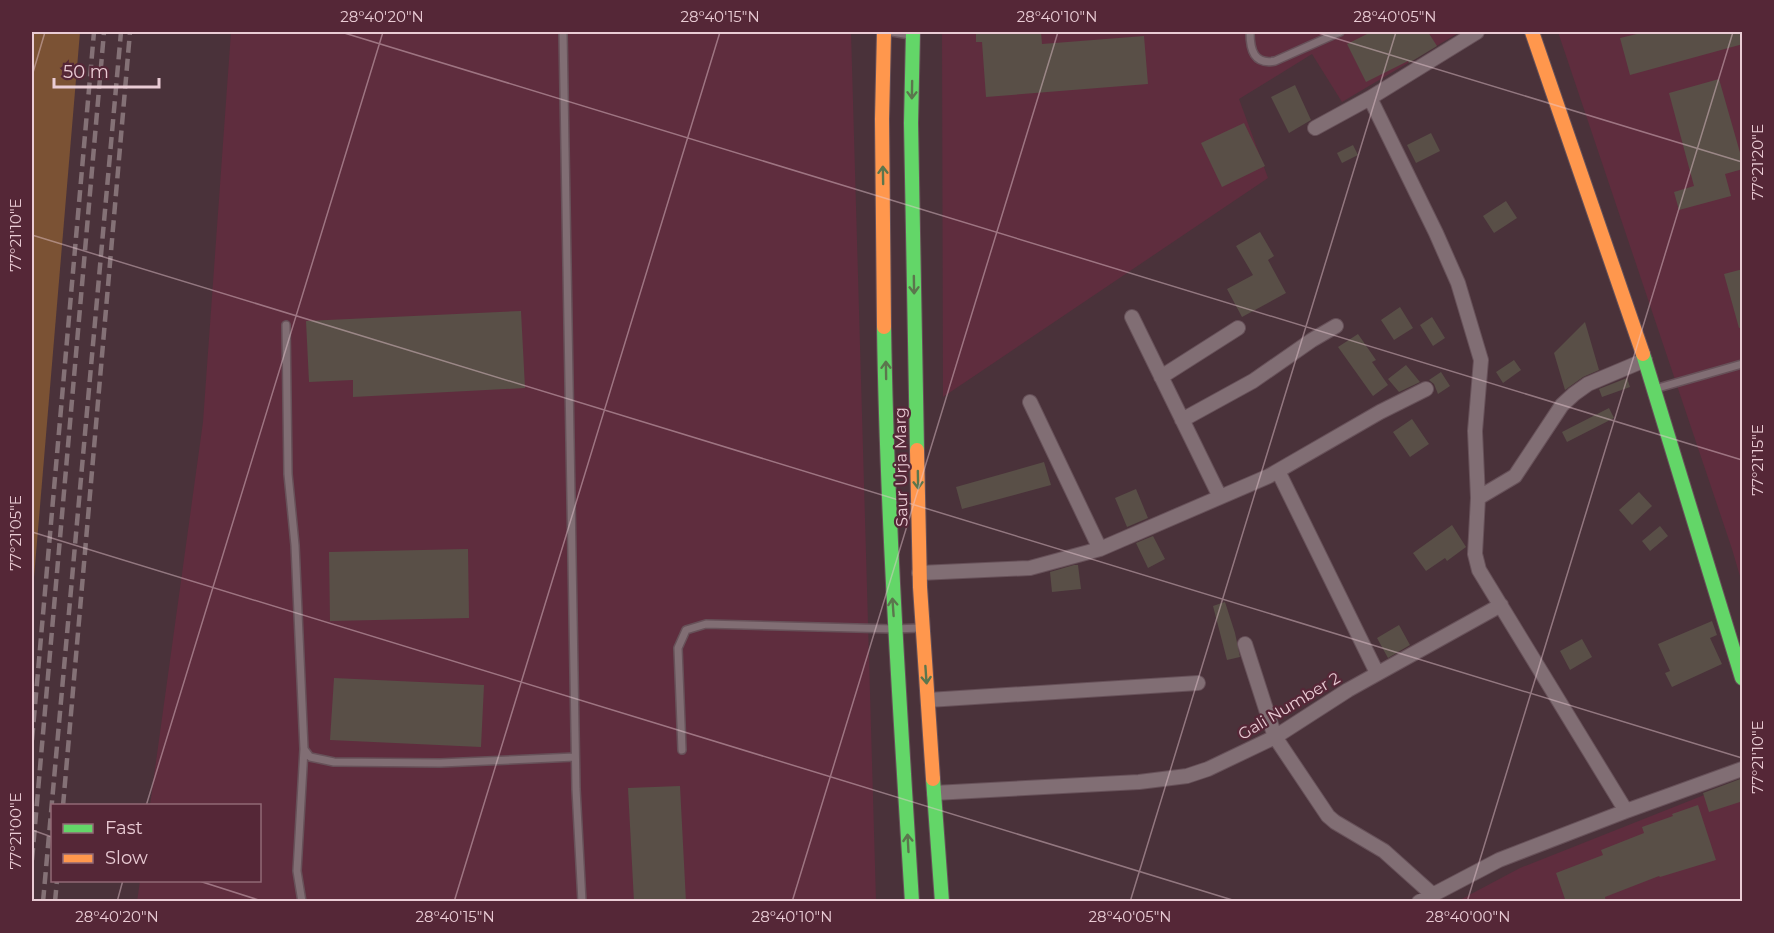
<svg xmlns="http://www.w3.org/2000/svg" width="1774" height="933" font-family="Montserrat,sans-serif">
<rect width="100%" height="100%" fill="#4a323a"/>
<path fill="#5f2d3e" d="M231,32H851L876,901L137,902L140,881L260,880V806L150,805L203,422Z
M942,32H1460L1342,102L1312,54L1239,99L1268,178L943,397Z
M1558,32H1742V583L1732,549Z
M1742,780V901L1456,902L1520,868Z"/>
<path fill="#7b5234" d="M32,32H80L32,601Z"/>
<path fill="#594f47" d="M976,32H1041L1042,44L1144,36L1148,84L986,97L982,42H976Z
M1371,32H1428L1437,46L1409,63L1408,61L1366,82L1347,44Z
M1645,32H1743V44L1630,75L1620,38Z
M1719,79L1743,163V169L1725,174L1731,196L1679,210L1674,192L1694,186L1669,93Z
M1295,85L1311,120L1289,133L1271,97Z
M1244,123L1265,166L1222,187L1201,143Z
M1431,133L1440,151L1416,163L1407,145Z
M1353,145L1358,155L1342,163L1337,153Z
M1506,201L1517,218L1494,233L1483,216Z
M1260,232L1274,256L1268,260L1286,293L1242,317L1227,289L1253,275L1236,246Z
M1743,269V327L1739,328L1724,274Z
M1400,307L1413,328L1394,340L1381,320Z
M521,311L525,388L353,397V380L309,382L306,321Z
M1432,317L1445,338L1433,346L1420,325Z
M1585,322L1599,370L1583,377L1565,390L1554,353Z
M1358,334L1376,360L1372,362L1388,385L1373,396L1338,347Z
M1514,360L1521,370L1503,383L1496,372Z
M1406,365L1420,382L1399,392L1388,379Z
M1441,372L1450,386L1438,394L1434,384L1429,380Z
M1627,378L1630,387L1602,397L1599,389Z
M1609,408L1614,418L1567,442L1562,432Z
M1412,419L1429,444L1410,457L1393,432Z
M1044,462L1051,485L962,509L956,487Z
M1136,489L1148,518L1127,527L1115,498Z
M1639,492L1652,506L1632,525L1619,510Z
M1452,525L1466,547L1447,561L1445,558L1426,571L1413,553Z
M1660,526L1668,536L1650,551L1642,541Z
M1153,536L1165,559L1148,568L1136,543Z
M468,549L469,618L330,621L329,552Z
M1074,565H1078L1081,589L1052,592L1050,572Z
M1225,602L1235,633L1240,657L1227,660L1213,606Z
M1712,621L1717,635L1710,638L1722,664L1672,687L1665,673L1670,671L1658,644Z
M1399,625L1410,645L1388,658L1377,638Z
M1582,639L1592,657L1570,670L1560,651Z
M334,678L484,685L481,747L330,740Z
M1743,778V801L1709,812L1703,793Z
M680,786L686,902H634L628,788Z
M1698,805L1716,860L1660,877L1659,876L1605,897L1606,902H1566L1556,873L1603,855L1601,850L1644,833L1642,827L1673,816L1672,814Z"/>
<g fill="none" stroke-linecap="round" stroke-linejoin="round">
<defs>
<path id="lane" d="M563,32L576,789L582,902
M892,32L910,35
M1250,32C1250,50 1254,65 1275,61L1340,32
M286,325L288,474L295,545L304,749L310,757L334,762L440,763L575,757
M1658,388L1742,364
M682,750L678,648L686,630L706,624L894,629L920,628
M302,902L297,871L304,749"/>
<path id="street" d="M1370,98L1436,233L1458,283L1481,360L1475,431L1478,498L1475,554L1479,570L1626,811
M1315,128L1370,98L1477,32
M1132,317L1220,497
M1161,377L1238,328
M1030,402L1100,549
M1182,420L1253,381L1312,340L1336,326
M1278,471L1377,673
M1478,498L1515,476L1562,405L1574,394L1588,384L1645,360
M919,573L1030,568L1100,549L1269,476L1380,412L1426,389
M1245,644L1275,737L1328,816L1335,822L1384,851L1433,895
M928,700L1198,683
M934,793L1139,782L1187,776L1208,769L1275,737L1348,690L1501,605
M1419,902L1499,860L1626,811L1742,769"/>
<path id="fast" d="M913,32L911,123L917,450
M884,327C887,519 900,710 912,902
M1643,354L1742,678
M933,779L942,902"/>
<path id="slow" d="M884,32L882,119L884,327
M1532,32L1643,354
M917,450L920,587L933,779"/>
</defs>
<use href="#lane" stroke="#675159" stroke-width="10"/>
<use href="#street" stroke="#675159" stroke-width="16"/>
<use href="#fast" stroke="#675159" stroke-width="16"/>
<use href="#slow" stroke="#675159" stroke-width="16"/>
<use href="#lane" stroke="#816e74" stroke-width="7"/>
<use href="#street" stroke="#816e74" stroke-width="14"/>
<use href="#fast" stroke="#63d668" stroke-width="14"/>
<use href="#slow" stroke="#ff974d" stroke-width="14"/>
<path stroke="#847176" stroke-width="4.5" stroke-dasharray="12 6" stroke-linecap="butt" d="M32,740L94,32
M63,806L130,32
M32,860L104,32
M43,902L121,32
M55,902L57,880"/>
</g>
<defs><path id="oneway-shaft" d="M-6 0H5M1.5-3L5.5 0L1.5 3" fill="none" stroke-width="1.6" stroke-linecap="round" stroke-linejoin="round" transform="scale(1.5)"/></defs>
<g stroke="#5b764d">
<use href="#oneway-shaft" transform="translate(912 90) rotate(91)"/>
<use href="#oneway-shaft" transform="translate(883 175) rotate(-91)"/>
<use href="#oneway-shaft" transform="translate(914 285) rotate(89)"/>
<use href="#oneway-shaft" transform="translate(886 370) rotate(-91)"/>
<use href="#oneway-shaft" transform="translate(918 480) rotate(89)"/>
<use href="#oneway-shaft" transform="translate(893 607) rotate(-94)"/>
<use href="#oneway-shaft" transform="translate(926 675) rotate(86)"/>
<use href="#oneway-shaft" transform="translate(908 843) rotate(-93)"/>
</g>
<path fill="none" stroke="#eaccd5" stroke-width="1.5" stroke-opacity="0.45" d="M341,32L1742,460M1315,32L1742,162M32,76L45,32M32,235L1742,758M32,532L1239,902M146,806L383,32M32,830L52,837M196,880L265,902M117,902L123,880M454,902L720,32M792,902L1058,32M1130,902L1396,32M1467,902L1733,32"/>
<g text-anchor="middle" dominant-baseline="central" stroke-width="4.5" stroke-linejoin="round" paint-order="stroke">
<g font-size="16" fill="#eaccd5" stroke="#552737">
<text transform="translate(901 467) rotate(-91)">Saur Urja Marg</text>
<text transform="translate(1289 706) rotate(-31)">Gali Number 2</text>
</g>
</g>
<rect width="1774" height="933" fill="none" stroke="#552737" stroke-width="66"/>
<rect x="51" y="804" width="210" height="78" fill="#552737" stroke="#916976" stroke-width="1.5"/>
<rect x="63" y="824" width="30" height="9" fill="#63d668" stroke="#916976" stroke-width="1.5"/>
<text x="105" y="834" font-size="18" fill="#eaccd5">Fast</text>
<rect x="63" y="854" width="30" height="9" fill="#ff974d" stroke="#916976" stroke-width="1.5"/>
<text x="105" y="864" font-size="18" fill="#eaccd5">Slow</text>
<path d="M54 78v9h105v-9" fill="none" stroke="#eaccd5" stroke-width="3"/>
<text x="63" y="78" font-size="18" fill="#eaccd5" stroke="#552737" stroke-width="4.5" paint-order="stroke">50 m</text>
<rect x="33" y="33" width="1708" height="867" fill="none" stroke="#eaccd5" stroke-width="2"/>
<g font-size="15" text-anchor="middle" fill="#eaccd5">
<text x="382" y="22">28°40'20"N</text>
<text x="720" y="22">28°40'15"N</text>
<text x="1057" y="22">28°40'10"N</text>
<text x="1395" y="22">28°40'05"N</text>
<text transform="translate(1758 162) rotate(-90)" y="5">77°21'20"E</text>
<text transform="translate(16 235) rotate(-90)" y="5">77°21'10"E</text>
<text transform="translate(1758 460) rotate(-90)" y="5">77°21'15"E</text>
<text transform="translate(16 533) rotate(-90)" y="5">77°21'05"E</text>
<text transform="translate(1758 757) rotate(-90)" y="5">77°21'10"E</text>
<text transform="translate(16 831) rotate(-90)" y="5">77°21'00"E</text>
<text x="117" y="922">28°40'20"N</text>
<text x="455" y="922">28°40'15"N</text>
<text x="792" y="922">28°40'10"N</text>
<text x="1130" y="922">28°40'05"N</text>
<text x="1468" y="922">28°40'00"N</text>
</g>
</svg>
